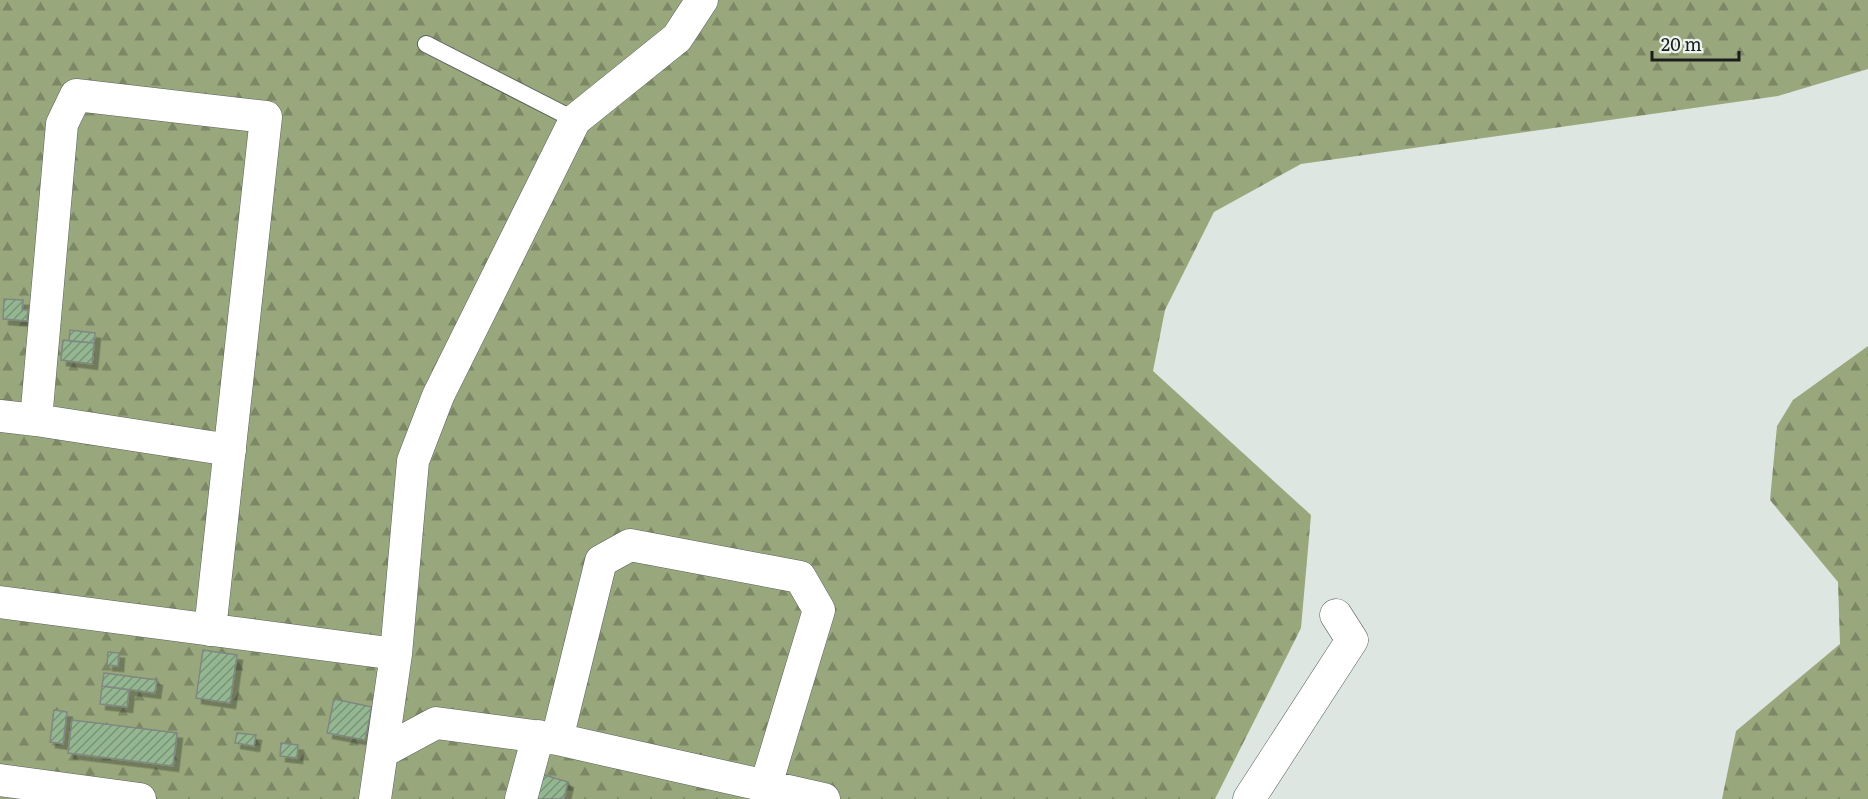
<svg xmlns="http://www.w3.org/2000/svg" width="1868" height="799" font-family="Literata,serif">
<defs>
<pattern id="forest-firs" width="22" height="20" patternUnits="userSpaceOnUse" patternTransform="scale(1.5)"><rect width="22" height="20" fill="#99a87c"/><path d="M5 1l3.5 6h-7zM16 11l3.5 6h-7z" fill="#7c8865"/></pattern>
<pattern id="building-hatch" width="6" height="6" patternUnits="userSpaceOnUse" patternTransform="scale(1.5)"><rect width="6" height="6" fill="#94b792"/><path d="M-1 1l2-2M0 6l6-6M5 7l2-2" fill="none" stroke="#789476"/></pattern>
<filter id="shadow"><feDropShadow dx="5.5" dy="5.5" stdDeviation="0" flood-color="#0004"/></filter>
</defs>
<rect width="100%" height="100%" fill="#dee6e2"/>
<path fill="url(#forest-firs)" d="M0,0H1868V69L1778,96L1301,164L1214,212L1165,310L1153,371L1311,515L1301,628L1215,799H0Z
M1868,346V799H1722L1736,731L1840,644L1838,582L1770,500L1777,426L1793,400Z"/>
<path fill="url(#building-hatch)" stroke="#818781" stroke-width="1.5" filter="url(#shadow)" d="M4,299L23,300L22,310H28L27,321L3,319Z
M70,330L95,333L94,343L69,341Z
M63,340L94,343L92,364L61,360Z
M203,650L237,655L230,703L196,698Z
M108,652L119,653L118,666L107,665Z
M104,673L157,680L155,693L102,686Z
M102,686L129,690L127,707L100,704Z
M334,699L372,707L365,740L327,733Z
M54,710L67,712L63,744L50,742Z
M72,720L177,733L173,766L68,753Z
M237,733L256,735L254,746L235,743Z
M281,743L298,745L297,758L280,756Z
M541,774L568,782L564,799H534Z"/>
<g fill="none" stroke-linecap="round" stroke-linejoin="round">
<defs>
<path id="service" d="M426,44L575,120"/>
<path id="minor" d="M0,416L36,420L230,450
M36,420L62,124L76,95L266,117L210,630
M0,602L396,654
M557,739L601,561L630,545L800,577L819,610L766,785
M382,752L436,723L557,739L824,799
M0,780L140,799
M375,799L396,654L413,461L438,396L575,120L677,38L702,0
M521,799L538,736
M1249,799L1352,640L1336,615"/>
</defs>
<use href="#service" stroke="#58605c" stroke-width="18"/>
<use href="#minor" stroke="#58605c" stroke-width="33"/>
<use href="#service" stroke="#fff" stroke-width="16"/>
<use href="#minor" stroke="#fff" stroke-width="32"/>
</g>
<path d="M1652 51v9h87v-9" fill="none" stroke="#1a1d1b" stroke-width="3"/>
<text x="1661" y="51" font-size="18" fill="#1a1d1b" stroke="#ebf4ef" stroke-width="4.5" paint-order="stroke">20 m</text>
</svg>
